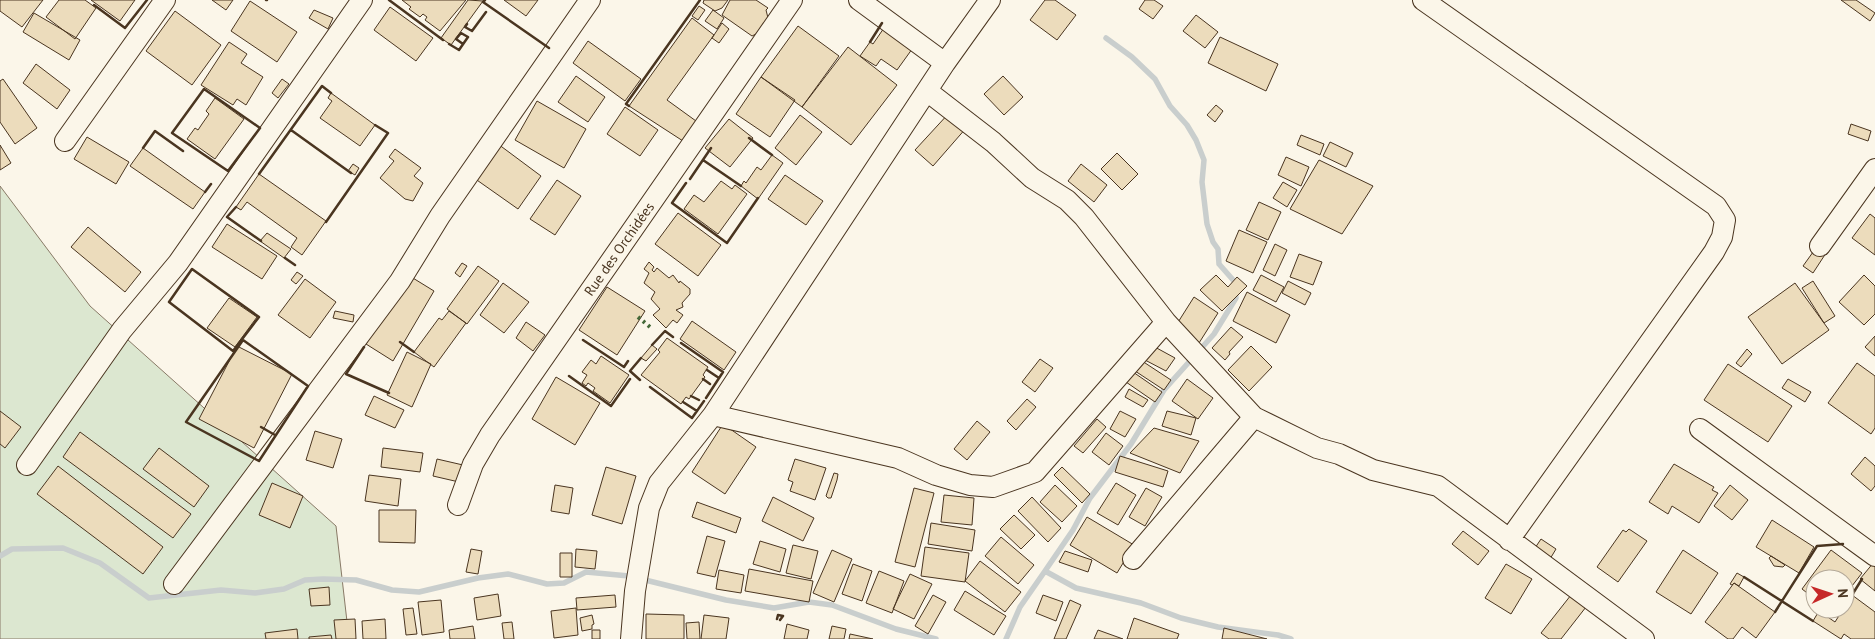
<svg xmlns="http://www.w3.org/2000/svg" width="1875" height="639" font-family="'PT Sans',sans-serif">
<rect width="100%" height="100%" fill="#fbf6e9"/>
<path fill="#dce7d0" stroke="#887966" d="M0,186L90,306L336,526L349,639H0Z"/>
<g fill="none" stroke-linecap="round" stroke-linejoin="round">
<path stroke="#c9cecd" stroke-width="5.5" d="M0,556L12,549L63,548L100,563L149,598L221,590L255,593L284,589L305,580L323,579L356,580L392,590L419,592L478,578L508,574L547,584L564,583L586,572L629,576L726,600L774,608L809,602L832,605L896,629L936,639
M1045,571L1073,530L1090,498L1131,444L1164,390L1214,334L1236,298L1234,281L1219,264L1218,249L1213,242L1207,224L1202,182L1204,160L1196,140L1187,125L1170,106L1155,79L1132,57L1106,38
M1006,639L1020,607L1045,571L1076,588L1141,603L1181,618L1218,627L1278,635L1291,639"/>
</g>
<path fill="#ecdcbc" stroke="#4a3520" d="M0,0H43L22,27L0,11Z
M59,0H85L96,8L75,39L46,17Z
M91,0H135L120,21Z
M212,0H233L226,10Z
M402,0H466L440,31L425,20L427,17L423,14L420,17L409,9L411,7Z
M468,0L483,1L451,45L441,38Z
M504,0H538L526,16Z
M704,0H728L722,8L715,11L703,3Z
M730,0H756L768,8L766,10L768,18L758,33L752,36L722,15Z
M1045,0H1055L1076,15L1057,40L1030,20Z
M1145,0H1154L1163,6L1153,19L1139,9Z
M1841,0H1856L1875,13L1870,21Z
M250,1L297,32L277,62L231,31Z
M699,6L705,10L698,20L692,16Z
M390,7L433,38L416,61L374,30Z
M314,10L333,18L328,29L309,18Z
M713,10L724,18L717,29L705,21Z
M175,11L221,45L192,85L146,51Z
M34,13L80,40L69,60L23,32Z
M1196,15L1218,32L1205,48L1183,31Z
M692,18L714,35L667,100L696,121L683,141L629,106Z
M722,23L729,29L719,43L712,38Z
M886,25L915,45L897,70L881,59L876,66L860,56L870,42L873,44Z
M798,26L839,56L802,107L761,77Z
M1220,37L1278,64L1266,91L1208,63Z
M588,41L641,79L625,101L573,63Z
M229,42L247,54L241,63L263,77L246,105L237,99L233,105L201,85Z
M848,47L897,85L851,145L802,107Z
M36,64L70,90L57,109L23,83Z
M576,76L605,97L588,122L558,102Z
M1003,76L1023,97L1004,115L984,94Z
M761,77L795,100L770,137L736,114Z
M3,79L37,128L15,144L0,122V81Z
M282,79L289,84L278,98L272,93Z
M331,93L375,125L360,146L320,118L332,101L328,98Z
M215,98L244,119L215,159L187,139L195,128L198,130L202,124L209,114L206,111Z
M537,101L586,129L564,168L515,140Z
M1216,105L1223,111L1215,122L1207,115Z
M625,107L658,130L640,156L607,134Z
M950,112L967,127L933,166L915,150Z
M800,115L822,132L796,165L775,148Z
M729,119L753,138L730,167L705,148Z
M1851,124L1871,131L1868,141L1848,134Z
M1301,135L1324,144L1320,155L1297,145Z
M87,137L129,162L116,184L74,159Z
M1330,142L1353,153L1346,167L1323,156Z
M498,144L541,176L518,209L474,178Z
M0,145L11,163L0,170Z
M143,148L205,192L193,209L130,166Z
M395,149L421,168L414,176L423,183L413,201L405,199L380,178L394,161L389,157Z
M1117,153L1138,174L1122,190L1101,169Z
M772,155L783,163L758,199L741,186L744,181L746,183L757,167L761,170Z
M1286,157L1309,167L1301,186L1278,175Z
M1319,160L1373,186L1342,234L1290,209Z
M353,164L359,168L355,175L348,171Z
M1081,164L1107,185L1094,202L1068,181Z
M259,174L326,221L302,255L291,247L297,238L247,202L241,210L236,207Z
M785,175L823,201L806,225L768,199Z
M557,180L581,196L555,235L530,219Z
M721,181L732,189L735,185L747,194L718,234L684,209L694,195L704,202Z
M1283,182L1297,190L1287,207L1273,198Z
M1259,202L1281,212L1268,240L1246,230Z
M678,213L721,245L698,276L655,244Z
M1870,214L1875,218V255L1852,238Z
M227,224L277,256L262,279L212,247Z
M88,227L141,272L125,292L71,247Z
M1239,230L1267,242L1253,273L1226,261Z
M267,233L291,249L284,258L260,241Z
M1821,241L1830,247L1813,273L1803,266Z
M1275,244L1287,250L1275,276L1263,270Z
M1299,254L1322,262L1313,285L1290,277Z
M649,262L654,267L652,270L654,272L657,268L669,278L673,275L679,283L680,281L690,289V294L682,303L683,307L676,310L683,315L677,323L673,320L666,328L653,315L660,309L651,299L655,292L644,283L649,273L644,269Z
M462,263L467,266L460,277L455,273Z
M478,266L499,281L467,324L447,309Z
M297,272L303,276L296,284L291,280Z
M408,275L434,291L393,361L366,344Z
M1216,275L1228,287L1237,277L1247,286L1222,311L1200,290Z
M1261,275L1284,287L1276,302L1253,290Z
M1864,275L1875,286V314L1864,325L1839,302Z
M305,279L336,302L310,338L278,315Z
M1288,281L1311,293L1305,305L1282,293Z
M1813,281L1835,316L1824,323L1802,288Z
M503,283L529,302L504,333L480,315Z
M1795,283L1829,330L1782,364L1748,317Z
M607,287L645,311L617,355L579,330Z
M1247,292L1290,315L1276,343L1233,321Z
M1194,297L1218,313L1199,343L1175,327Z
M229,298L257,317L235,347L207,328Z
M335,311L354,315L353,322L333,318Z
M449,311L466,323L434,367L414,352L439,318L442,320Z
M692,321L736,352L724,370L680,339Z
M526,322L545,335L533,351L516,338Z
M1231,327L1243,337L1229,352L1230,354L1225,360L1212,348Z
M1875,336V356L1865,347Z
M667,338L708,367L703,375L705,377L689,399L686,397L681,404L641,375L660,352L658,350Z
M652,345L657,349L646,361L641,358Z
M237,346L292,374L254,448L199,419Z
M1153,346L1175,358L1166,371L1145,360Z
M1251,346L1272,367L1249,391L1228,370Z
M1747,349L1752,354L1741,367L1736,363Z
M407,352L431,364L412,407L387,395Z
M601,356L629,375L610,403L593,391L595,388L588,383L586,386L582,383L587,375L582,372L591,360L596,364Z
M1040,359L1053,368L1035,392L1022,382Z
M1139,359L1171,380L1164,390L1132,369Z
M1857,363L1875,376V428L1871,434L1828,403Z
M1728,364L1792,406L1768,442L1704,400Z
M1133,372L1162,392L1155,402L1126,382Z
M556,377L600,403L575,445L532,419Z
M1187,379L1213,398L1198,419L1172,401Z
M1788,379L1811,392L1805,402L1782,388Z
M1129,389L1148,400L1143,407L1125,397Z
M374,396L404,410L395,428L365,415Z
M1027,399L1036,407L1016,430L1007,421Z
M0,411L21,427L5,448L0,444Z
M1120,411L1136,419L1125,437L1110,429Z
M1167,411L1196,418L1191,435L1162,426Z
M1097,419L1106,427L1083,453L1074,446Z
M977,421L990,432L967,460L954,449Z
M723,424L756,447L725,494L692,472Z
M1154,428L1199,441L1180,473L1130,453Z
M315,431L342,439L333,468L306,460Z
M80,432L191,514L173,538L63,457Z
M1106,433L1123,446L1109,465L1092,452Z
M159,448L209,486L194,507L143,469Z
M383,448L423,453L420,472L381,467Z
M1120,456L1168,471L1163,487L1115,472Z
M1865,457L1875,466V486L1871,491L1851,474Z
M437,459L463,465L459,482L433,476Z
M795,459L826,468L815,500L790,491L793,482L788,480Z
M1674,464L1714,487L1712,490L1718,493L1699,523L1672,506L1668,514L1649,502Z
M58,466L163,547L143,574L37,494Z
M606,467L636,476L622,524L592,515Z
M1062,467L1090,494L1082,503L1054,475Z
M834,473L838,474L837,480L831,498H828L826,496Z
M369,475L401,479L398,506L365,501Z
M272,483L303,496L290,528L259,515Z
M1116,483L1136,495L1118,525L1097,513Z
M555,485L573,488L569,514L551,511Z
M1055,485L1077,506L1062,522L1040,502Z
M1730,485L1748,500L1732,520L1714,506Z
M914,488L934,493L915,567L895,562Z
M1146,488L1162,497L1145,526L1129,517Z
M944,495L974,498L972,525L941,522Z
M773,497L814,518L803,541L762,521Z
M1032,497L1061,528L1048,542L1018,511Z
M697,502L741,518L736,533L692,517Z
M379,510H416L415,543L379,542Z
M1014,515L1035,535L1021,549L1000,529Z
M1087,517L1134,545L1117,573L1070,545Z
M1772,520L1814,547L1799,573L1756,547Z
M931,523L975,530L972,551L928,544Z
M1629,529L1647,541L1618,582L1597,567L1623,530L1626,532Z
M1463,531L1489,551L1478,565L1452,544Z
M707,536L725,541L715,577L697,573Z
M1001,537L1034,565L1018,584L985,556Z
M1541,539L1556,549L1550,559L1535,548Z
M760,541L786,549L780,572L753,564Z
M793,545L818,551L811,579L786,573Z
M925,547L969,553L965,582L921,576Z
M471,549L482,551L478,574L466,572Z
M576,549L597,551L595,569L575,567Z
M832,550L852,559L834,602L813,593Z
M1683,550L1718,573L1691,614L1656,592Z
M1831,550L1862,573L1845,595V579H1815V599L1802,589Z
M1065,551L1092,560L1088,572L1059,562Z
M560,553H572V577H560Z
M1771,556L1785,565L1783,567L1774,566L1769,558Z
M980,561L1021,592L1005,612L965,581Z
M1874,562L1875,563V591L1860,579Z
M853,564L872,571L862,601L842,594Z
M1506,564L1532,579L1511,614L1485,598Z
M749,569L813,581L809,602L745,591Z
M719,570L744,575L741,593L716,589Z
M879,571L904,581L892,613L866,603Z
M1737,573L1744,577L1739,586L1734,583L1732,585L1730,584Z
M910,574L932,584L914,619L893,609Z
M1734,583L1775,612L1756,638L1742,627L1733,639H1728L1705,622Z
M329,587L330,605L311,606L309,589Z
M965,591L1006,616L994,635L954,610Z
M498,594L501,616L477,620L474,598Z
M615,595L616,607L577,610L576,598Z
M933,595L946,602L928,634L915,626Z
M1043,595L1063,602L1056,621L1036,613Z
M1571,595L1586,607L1561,639H1549L1541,633Z
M1852,595L1875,612V639H1851L1844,634L1841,639L1813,621L1819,611L1835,622Z
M441,600L444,632L422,635L418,602Z
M1070,600L1081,605L1066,639H1054Z
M413,608L417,634L406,635L403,609Z
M576,608L578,635L554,638L551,611Z
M646,614L684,615V639H646Z
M592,615L594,624L592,625V629L582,631L580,618Z
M704,615L729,618L726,639H701Z
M1134,618L1179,634L1177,639H1127Z
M355,619L356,639H336L334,620Z
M385,619L386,639H363L362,621Z
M512,622L514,639H504L502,623Z
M699,622L700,639H687L686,623Z
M787,624L809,630L807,639H784Z
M473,626L475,639H450L449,630Z
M832,626L846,629L844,639H829Z
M1224,628L1267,639H1222Z
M297,629L298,639H266L265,633Z
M592,630H600V639H592Z
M1098,630L1123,639H1094Z
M850,634L873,639H849Z
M331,635L332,639H309V637Z"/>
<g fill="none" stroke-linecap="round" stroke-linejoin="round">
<defs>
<path id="minor" d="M859,0L945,63
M1423,0L1716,206L1725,220L1722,237L1714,252L1509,540
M927,91L993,142L1032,178L1067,200L1084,217L1166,322L1254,417L1317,448L1339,454L1373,470L1438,486L1644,639
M65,141L165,0
M1820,246L1875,169
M713,415L898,458L936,475L970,485L993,487L1035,472L1166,322
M1700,429L1875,556
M27,465L122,330L178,263L362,0
M458,505L473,464L490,435L792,0
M1133,559L1254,417
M174,584L400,281L440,216L590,0
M631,639L635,591L649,508L659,483L713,415L945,63L990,0"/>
</defs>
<use href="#minor" stroke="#4a3520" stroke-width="22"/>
<use href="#minor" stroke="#fbf6e9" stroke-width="20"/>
<path stroke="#436837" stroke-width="4" stroke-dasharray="2.5 4" stroke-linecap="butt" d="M638,317L650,327"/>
<path stroke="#4a3520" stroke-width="2.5" d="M266,0H267
M389,0L443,40
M485,0L483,2L549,48
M94,5L125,28L147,0
M467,24L465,27L472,31L486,12
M870,42L882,23
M449,44L459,50L468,37L461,33L456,39L463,44
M204,89L260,128L228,171L172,133Z
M629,106L626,104L700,0
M291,130L351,173
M749,138L772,155
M143,148L155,131L183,151
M703,160L741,186
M259,174L322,86L331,93
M690,179L711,148
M686,183L672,203L727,243L758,198
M205,192L211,184
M236,207L227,217L261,241
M326,222L388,133L375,125
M285,258L295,265
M192,269L259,317L233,351L169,302Z
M243,340L308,386L259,461L186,422Z
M583,340L624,367L628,361
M400,342L414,352
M681,343L723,372L706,398
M652,345L665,331L673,337
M364,347L346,374L389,393
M707,370L719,378
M569,376L611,406L630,379
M703,379L710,384
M640,380L630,371L641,358
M650,387L692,418L704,401
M691,396L699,400
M683,402L697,411
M261,427L275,435
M1744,577L1813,621
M1852,595L1862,579
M1775,612L1817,546L1843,544
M777,619L778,615L783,616L780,620"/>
</g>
<g text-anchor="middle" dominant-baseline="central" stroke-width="4" stroke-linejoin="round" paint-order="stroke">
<g font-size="14" fill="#4a3520" stroke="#fbf6e9">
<text transform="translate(619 249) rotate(-55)">Rue des Orchidées</text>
</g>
</g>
<g transform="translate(1830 594) rotate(87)"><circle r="24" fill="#fbf6e9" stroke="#b4a999"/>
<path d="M0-4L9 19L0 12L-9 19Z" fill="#c62828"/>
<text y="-8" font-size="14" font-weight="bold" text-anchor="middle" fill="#4a3520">N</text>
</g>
</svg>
